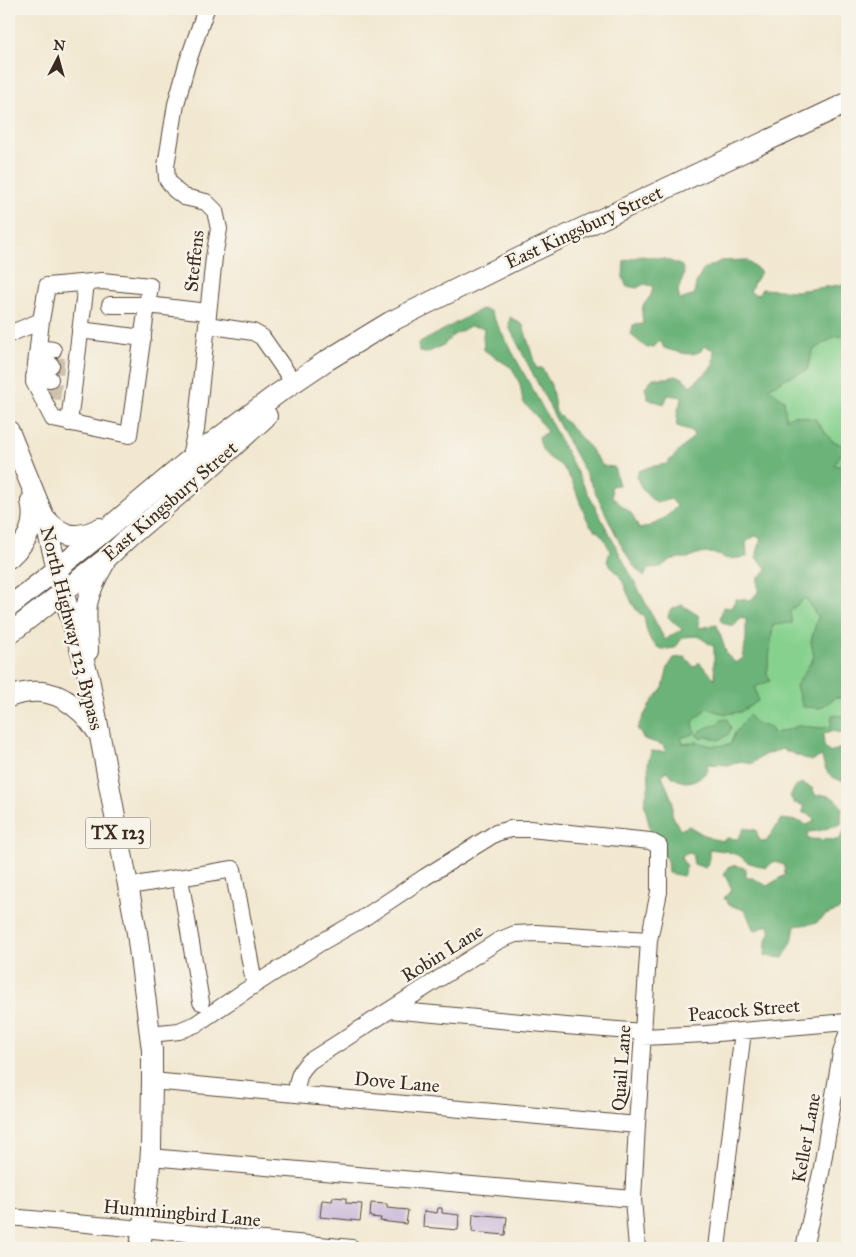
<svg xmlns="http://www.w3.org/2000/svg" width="856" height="1257" font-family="'IM FELL Great Primer',serif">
<rect width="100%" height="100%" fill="#f7f3e8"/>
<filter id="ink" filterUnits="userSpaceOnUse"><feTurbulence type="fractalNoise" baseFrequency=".02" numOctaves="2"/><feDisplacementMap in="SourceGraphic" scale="10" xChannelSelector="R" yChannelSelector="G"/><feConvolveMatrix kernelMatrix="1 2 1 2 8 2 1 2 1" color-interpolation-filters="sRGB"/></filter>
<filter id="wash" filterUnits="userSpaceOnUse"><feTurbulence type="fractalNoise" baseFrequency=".0096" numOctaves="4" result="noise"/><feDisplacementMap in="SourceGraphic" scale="20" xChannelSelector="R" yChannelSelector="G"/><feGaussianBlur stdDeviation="1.12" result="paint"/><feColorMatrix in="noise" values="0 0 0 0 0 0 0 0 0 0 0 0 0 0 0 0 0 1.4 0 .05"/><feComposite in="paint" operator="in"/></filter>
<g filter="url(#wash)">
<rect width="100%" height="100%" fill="#f2e8d1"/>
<path fill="#86d18e" stroke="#607e56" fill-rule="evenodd" d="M836,336L847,337V519L842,517L846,492L834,465L845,447L831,440L815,419H786L767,388L786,378L807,370L813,350Z
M805,598L818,617L811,641L814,657L796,686L803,706L820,708L836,697L846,698L847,716H833L831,727L822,728L799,726L773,734L771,728L755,723L735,733L730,745L711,746L697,742L683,744L681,738L695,733L693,722L707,708L724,714L740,712L758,701L754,687L767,674L773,625ZM721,720L718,740L708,736Z"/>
<path fill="#6cb379" stroke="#546e4c" d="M641,256L665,259L682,266L684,274L678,291L680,300L694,295L696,283L704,269L721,261L746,260L761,272L754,282L750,292L758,295L762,289L796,291L847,284V337L836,336L813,350L807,370L786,378L768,388L784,400L786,419L794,415L815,419L831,440L846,447L834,465L845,467L846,492L842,517L847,519V701L846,698L836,697L820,708L803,707L796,686L814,657L811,641L818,617L805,598L790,611L792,623L773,625L767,674L770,681L755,687L758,701L740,712L724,714L707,708L693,722L695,733L681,738L683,744L697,742L711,746L730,745L735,733L749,715L755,723L771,728L773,734L799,726L822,728L831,727L832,715L847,716V734L831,731L823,735L824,746L830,753L847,745V782C830,778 825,774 822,756L811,761L782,749L764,755L751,764L741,761L730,765L707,764L708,771C693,784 682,787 666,771L662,775L672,800V814L680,830L689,826L709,838L723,841L727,838L738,839L744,828L756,830L759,840L766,842L781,819L798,821L807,825L815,821L810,814L803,813V805L794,803L790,796L796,786L802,783L812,788L816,796C830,793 833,797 842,807L841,824L818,831L808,832L807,839L839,840L844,831H847V900L839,910L826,915L816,923L795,926L792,942L783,958L765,956L766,942L771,931L768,925L754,931L745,910L729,905L724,898L732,889L724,874L727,868L736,865L746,869V878H753L767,886L785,875L784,865L774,861L766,868L747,862L740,856L726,851L709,849V862L705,868L694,864L692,853L688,852L680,857L687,866L683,876L668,873L667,861L658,838L650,828L644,803L649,785L648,763L651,751L666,752L663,745L644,739L637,728L651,703L663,688L668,667L674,658L685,657L694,667L699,662L715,679L714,665V647L698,636L683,637L675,648C671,648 665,650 662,649C648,645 646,628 644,616C633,612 627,590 622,580C618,573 612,567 607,562L610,551C608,547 606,541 603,537C599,532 592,529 589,523C580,507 577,488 567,473C556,456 543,463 539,437L547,432L537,417L523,402L520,384L512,368L484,350L483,336L484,328L470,326L452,336L445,344L427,353L419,352L418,344L481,309L490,311L559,438L665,640L675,633L683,630L674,623L668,617L670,610L682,605L699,616V628L717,625L727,655L736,663L743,658L746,639V619L740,617L734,626L725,624L720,620L723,607L731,608L736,599L751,600L758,592V578L767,569L756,558L761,538L755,536L746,542L747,557L728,559L712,553L696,554L688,558H680L670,560L661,567L649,568L644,577L633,565L619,541L593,487L557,421L509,327L510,317L523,325L536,368H542L551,385L556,412L585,442L603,466L614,467L619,485L611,486L612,497L632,514L639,529C654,526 667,518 677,506L671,499L656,503L643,491L636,476L639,471L649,467L666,464L694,436L692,431L677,426C676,415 678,407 683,397L668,395L664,404L648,399L645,387L653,378H667L676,376L683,378L690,386L706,373L713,365L714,350L705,346C704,348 701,351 699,352C691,357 673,351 664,348L660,340L654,347L647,348L631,335L633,325L643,324L642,314L643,306L651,295L653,286L644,284L637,288L626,286L623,277L624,261Z
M727,719L731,728L728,735L718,740L708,736L701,739L696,735C703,729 707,726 717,725L721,720Z"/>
<g id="blocks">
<path fill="#c1aed7" d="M333,1197L346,1198V1203L362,1204L360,1221L320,1217L322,1200L332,1201Z
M371,1203L387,1204V1208L408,1210L406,1224L380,1221L381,1218L370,1217Z
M438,1208H442V1213L459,1215L458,1230L423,1227L424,1211L437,1213Z
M473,1214L507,1217L505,1235L472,1232Z"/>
</g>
</g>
<g filter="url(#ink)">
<use href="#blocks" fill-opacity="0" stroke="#564639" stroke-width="1"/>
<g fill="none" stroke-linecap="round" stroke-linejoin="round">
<path stroke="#cdc2ad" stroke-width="16" stroke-dasharray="16 8" stroke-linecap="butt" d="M51,365L64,366
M49,391L61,392"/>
<defs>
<path id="minor" d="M41,321L34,382L53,419L129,435L147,305H110
M207,325L253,332L262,337L294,383
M80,330L143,338
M9,334L41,321L47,286L102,281L150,286L147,305L208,312
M38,348L53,350
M36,363L51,365
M34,377L50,379
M69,423L86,283
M189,460L196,430L214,257L219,229L215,211L206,202L184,197L175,190L167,179L166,166L176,104L187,64L206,9
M180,878L201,1002
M129,886L233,869L253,977
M390,1010L566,1026L643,1032
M150,1034L179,1031L196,1024L245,991L320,943L362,919L425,877L496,833L511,829H530L650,841L659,846V892L649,940L637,1125L633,1199L637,1248
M643,1037L706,1034L847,1022
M152,1081L637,1125
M296,1093C298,1079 298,1072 310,1061L498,941L515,934L536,933L649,940
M150,1157L633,1199
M9,1217L352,1248
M717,1248L743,1031
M804,1248L821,1173L841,1053L847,1034"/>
<path id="major" d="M9,431L44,517L63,592L89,678L137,933L152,1050V1081L151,1150L148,1188L140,1248
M44,517C62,537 76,540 100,528
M9,558C27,541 37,527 31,501
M9,607L95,539L189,460L277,394L326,361L390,322L519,258L847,103
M9,634L108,557L128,538L203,474L267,416
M88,651C88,638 85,616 87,604C90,589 97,576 104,564
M9,697C37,687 59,691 81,712C88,718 93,726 98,733"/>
</defs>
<use href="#minor" stroke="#564639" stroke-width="18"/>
<use href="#major" stroke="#564639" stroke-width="22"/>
<use href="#minor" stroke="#fff" stroke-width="16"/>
<use href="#major" stroke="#fff" stroke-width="20"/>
</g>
</g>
<g text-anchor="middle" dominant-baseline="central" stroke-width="5" stroke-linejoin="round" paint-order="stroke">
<rect fill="#f7f3e8" stroke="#73665b" stroke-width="1" x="85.5" y="817.5" width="65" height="31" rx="4"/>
<g font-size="18" font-weight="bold" fill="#3b2a1e">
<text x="118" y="833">TX 123</text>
</g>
<g font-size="19" fill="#3b2a1e" stroke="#f7f3e8">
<text transform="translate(584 227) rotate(-25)">East Kingsbury Street</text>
<text transform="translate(194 261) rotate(-84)">Steffens</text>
<text transform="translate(170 501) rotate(-41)">East Kingsbury Street</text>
<text transform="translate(72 628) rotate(76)">North Highway 123 Bypass</text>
<text transform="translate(442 953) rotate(-32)">Robin Lane</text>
<text transform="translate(744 1010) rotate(-5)">Peacock Street</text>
<text transform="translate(621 1068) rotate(-86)">Quail Lane</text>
<text transform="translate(397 1082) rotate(5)">Dove Lane</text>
<text transform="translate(806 1138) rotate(-80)">Keller Lane</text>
<text transform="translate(182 1213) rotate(5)">Hummingbird Lane</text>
</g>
</g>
<rect width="856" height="1257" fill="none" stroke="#f7f3e8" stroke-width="30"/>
<g transform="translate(58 58) rotate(6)" stroke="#f7f3e8" stroke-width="4" paint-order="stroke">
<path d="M0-4L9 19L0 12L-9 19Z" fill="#3b2a1e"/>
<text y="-8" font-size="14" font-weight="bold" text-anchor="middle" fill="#3b2a1e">N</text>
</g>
</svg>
